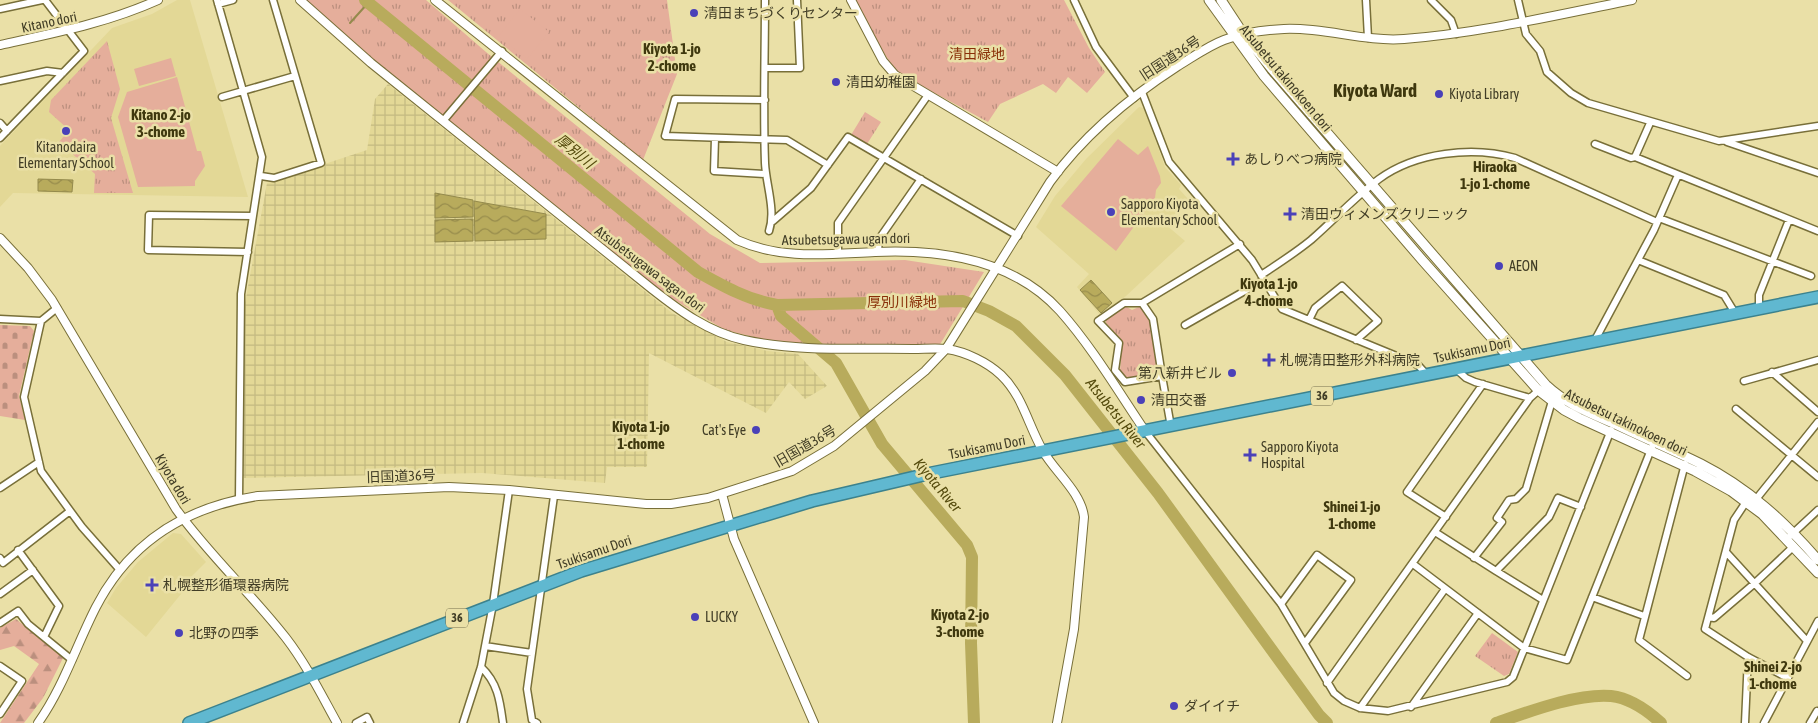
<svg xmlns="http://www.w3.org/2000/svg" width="1818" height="723" font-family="'Asap Condensed','Noto Sans JP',sans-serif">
<defs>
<pattern id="industrial-grid" width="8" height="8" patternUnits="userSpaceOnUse" patternTransform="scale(1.25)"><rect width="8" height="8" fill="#e3d896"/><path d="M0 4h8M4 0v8" fill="none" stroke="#c4ba81"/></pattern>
<pattern id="grass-tufts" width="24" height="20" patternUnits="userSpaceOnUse" patternTransform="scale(1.25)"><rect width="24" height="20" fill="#e5ae9b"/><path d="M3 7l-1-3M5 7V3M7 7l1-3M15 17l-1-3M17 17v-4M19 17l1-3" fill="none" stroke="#bb8f7e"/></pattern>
<pattern id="forest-firs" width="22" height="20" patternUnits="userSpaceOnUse" patternTransform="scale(1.25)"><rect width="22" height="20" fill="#e5ae9b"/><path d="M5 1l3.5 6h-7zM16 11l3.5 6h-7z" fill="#bb8f7e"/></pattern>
<pattern id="cemetery-stones" width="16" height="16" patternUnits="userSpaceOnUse" patternTransform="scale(1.25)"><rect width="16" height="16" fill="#e5ae9b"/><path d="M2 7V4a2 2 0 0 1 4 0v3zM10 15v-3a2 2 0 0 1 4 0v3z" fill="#bb8f7e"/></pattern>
<pattern id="water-waves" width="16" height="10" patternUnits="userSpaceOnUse" patternTransform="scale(1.25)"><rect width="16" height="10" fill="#b8ab5c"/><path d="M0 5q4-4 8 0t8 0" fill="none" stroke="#978c4c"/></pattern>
</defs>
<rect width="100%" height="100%" fill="#eae0a7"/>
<path fill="#e3d896" d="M177,0H190L248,197L13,193L0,207V146L112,28L152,14Z
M1139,107L1144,108L1165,167L1181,185L1179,189L1189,200L1165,224L1185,241L1126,296L1100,315L1077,287L1089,274L1036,227L1055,196L1086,159Z
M173,533L181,534L206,562L186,582L181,594L146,637L107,603L116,588L138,562Z"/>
<path fill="url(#industrial-grid)" d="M388,84L672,313L727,342L768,351L798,354L827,386L805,399L789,382L766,413L649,353L647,467H607L605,483L482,473L241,478L245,303L267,183L367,150L375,99Z"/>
<path fill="url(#grass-tufts)" d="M304,0H426L486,52L710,234L760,263L905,260L984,272L939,346L778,343L725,330L656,289L382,67Z
M448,0H667L677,74L643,160Z
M855,0H1064L1089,48L1105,72L1087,93L1068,77L1056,93L1043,84L1000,104L988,122L896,72L874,37Z
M107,41L120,89L111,118L133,193H94L95,174L59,142L69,130L49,112L51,100Z
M865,112L881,122L867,144L851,135Z
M1125,306L1132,310L1141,306L1152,322L1157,372L1154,374L1126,379L1120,372L1122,340L1106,323V320Z
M1492,633L1518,652L1509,674L1504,676L1475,656Z"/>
<path fill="url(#forest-firs)" d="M16,619L63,658L43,698L24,723H0L39,664L14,646L0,650V628Z"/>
<path fill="url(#cemetery-stones)" d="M0,325L30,326L34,331L19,396L25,420L0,416Z"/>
<path fill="#e5ae9b" d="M520,9L549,32L527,59L499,36Z
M171,58L176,76L139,86L134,69Z
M177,77L197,151H201L205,166L195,181V186L138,187L118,117L127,92Z
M1118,139L1138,155L1148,146L1160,176L1161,183L1156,190L1155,198L1116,251L1061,206Z"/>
<path fill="url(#water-waves)" stroke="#948a4c" d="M38,179L73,180L72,192L38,191Z
M435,193L473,200V217L435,218Z
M474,201L546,214V239L475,241Z
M473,219V241L435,242V220Z
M1091,280L1112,303L1101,313L1080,290Z"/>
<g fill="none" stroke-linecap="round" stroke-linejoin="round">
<path stroke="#948a4c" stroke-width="2" d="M350,23L368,3"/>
<path stroke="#b8ab5c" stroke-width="12" d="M365,0L698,272C723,286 748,300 777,305L963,301L989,311L1016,326L1065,375L1158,493L1319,715L1327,723
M777,305L781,316L836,363L882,444L967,545L972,557L971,643L974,723
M1496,723C1528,712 1577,693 1611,696C1630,698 1648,711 1661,723"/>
<defs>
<path id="minor" d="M217,0L262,157L241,294L239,499
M765,0C765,54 763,108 765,163C766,185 776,210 769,231
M1074,0L1096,47L1134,98
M1366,0L1368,38
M1431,0L1451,20L1456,34
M1518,0L1526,34L1540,51L1547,72L1571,93L1588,103L1719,141L1818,126
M218,4L233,0
M0,9L42,0
M765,68H800L797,0
M0,81L47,71L63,73
M1142,92L1169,162L1252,260L1282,309L1411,362L1418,365L1427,375
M222,97L295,76
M765,100L675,99L665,136L787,140L828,165
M443,121L502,51
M0,123L7,131
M0,138L84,51L45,0
M715,138L714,171L765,174
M1727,142L1818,173
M1595,144L1631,158L1635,157L1818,231
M1635,157L1650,123
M261,176L274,178L321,163L273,0
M1659,218L1811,276
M773,221L811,188L848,137L1018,236
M878,251L879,239L921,179
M248,252L148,250L149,215L253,216
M838,253V223L928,95
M1638,260L1724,295L1735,313
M1261,275C1278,264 1295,253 1311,240C1334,220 1355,197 1379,179C1416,152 1473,146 1515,158L1657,222
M1142,303L1153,319L1162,376
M57,308L41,321L24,397L41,471L82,527L120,570
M1759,309V295L1789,220
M0,319L41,321
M1309,320L1315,308L1342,286L1378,321L1356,340
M1185,325L1264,280
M1595,340L1654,230L1678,175
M1456,369L1466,378L1475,382L1530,398
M1772,372L1818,412
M1744,381L1818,360
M1736,409L1818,477
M1171,427L1162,376L1125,382L1115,370L1119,343L1098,321L1124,303H1142L1240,244
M1145,431L1281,604L1334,693L1344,701L1360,708L1388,711L1507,682L1513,677L1611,430
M1685,464L1639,640L1687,676
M0,488L39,462
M1757,498L1818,422
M1748,499L1734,520L1705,629L1748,657L1788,678
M1446,517L1407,492L1483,384
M1435,532L1496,571L1549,517L1558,498L1581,507
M1790,536L1818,510
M18,550L59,606L44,637
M1726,552L1807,641
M0,558L3,563L70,511
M1474,558L1502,522L1497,518L1509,500L1516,499L1526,489L1552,401
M1413,564L1524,648L1567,660L1652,447
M1496,571L1543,600
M0,594L33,570
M1592,597L1644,616
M1281,604L1317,555L1351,580L1305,643
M1709,617L1714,618L1755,583L1794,546
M0,623L18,611L28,624L72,660
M485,646L532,653
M0,666L22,681L0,714
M481,667C498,683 500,701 503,723
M1327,683L1530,398L1540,389
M1411,707L1478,613
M1360,708L1445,589
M356,723L367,717L370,723
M463,723L481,667L493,604L509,490
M537,723L532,720L527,689L554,496
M1745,723L1748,657
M1764,723L1818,621
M1810,723L1817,711"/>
<path id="tertiary" d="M300,0L371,63L652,289C680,311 708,332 744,340C799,352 857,348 913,349C924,349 936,348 947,349C966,352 987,362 1001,375C1023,396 1028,425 1043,451C1055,472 1081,492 1084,517L1074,629L1057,723
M435,0L737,240C782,260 827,254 875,252C941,249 1013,259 1060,311C1092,347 1118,391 1145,431
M851,0L883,61L895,75L1058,172
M0,45C54,33 107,23 158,0
M0,238L28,268L52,300L176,509C209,555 251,593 286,638C306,664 321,694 337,723
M722,494L734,539L814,723
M38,723C63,688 76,646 96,607C130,541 186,507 258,496L449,487L509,490L646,504H671L708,498L792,471L834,446L925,371L946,349L1050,182C1084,135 1130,97 1178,66C1193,57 1208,46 1224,40C1243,33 1264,30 1284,29C1324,27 1364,42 1404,39C1481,33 1556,15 1632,0"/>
<path id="secondary" d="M1209,0L1264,76L1423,261L1538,390L1564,410L1579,418L1695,471L1731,491L1762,514L1818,573
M1221,0L1244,35L1271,68L1546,385C1566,404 1590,413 1615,424C1644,438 1673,450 1701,464C1748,488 1784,521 1818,560"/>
<path id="trunk" d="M189,723L581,571L812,501L932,473L1818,297"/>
</defs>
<use href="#minor" stroke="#786f39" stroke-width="9"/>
<use href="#tertiary" stroke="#786f39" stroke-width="10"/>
<use href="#secondary" stroke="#786f39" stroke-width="11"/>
<use href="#trunk" stroke="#3c828d" stroke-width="14"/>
<use href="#minor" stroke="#fff" stroke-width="6"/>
<use href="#tertiary" stroke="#fff" stroke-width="8"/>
<use href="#secondary" stroke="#fff" stroke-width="9"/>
<use href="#trunk" stroke="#60b8d0" stroke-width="11"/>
</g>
<g fill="#4a41b8" stroke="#eae0a7" stroke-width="2">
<circle cx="694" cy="13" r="5"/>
<circle cx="836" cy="82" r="5"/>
<circle cx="1439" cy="94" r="5"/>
<circle cx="66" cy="131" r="5"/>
<path d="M1230.5 151.5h5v5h5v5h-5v5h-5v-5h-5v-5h5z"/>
<circle cx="1111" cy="212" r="5"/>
<path d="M1287.5 206.5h5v5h5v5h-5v5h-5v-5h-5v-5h5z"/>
<circle cx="1499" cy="266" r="5"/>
<path d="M1266.5 352.5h5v5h5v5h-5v5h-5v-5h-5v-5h5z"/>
<circle cx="1232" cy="373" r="5"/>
<circle cx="1141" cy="400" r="5"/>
<circle cx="756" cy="430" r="5"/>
<path d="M1247.5 447.5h5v5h5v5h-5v5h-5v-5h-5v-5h5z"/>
<path d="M149.5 577.5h5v5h5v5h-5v5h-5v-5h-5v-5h5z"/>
<circle cx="695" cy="617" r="5"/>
<circle cx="179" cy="633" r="5"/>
<circle cx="1174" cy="706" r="5"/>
</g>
<g text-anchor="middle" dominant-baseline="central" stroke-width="5" stroke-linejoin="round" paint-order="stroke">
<g fill="#eae0a7" stroke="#746e4d" stroke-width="1">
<rect x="1311" y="386.5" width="22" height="19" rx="4"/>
<rect x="446" y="608.5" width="22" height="19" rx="4"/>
</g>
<g font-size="12" font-weight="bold" fill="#413d26">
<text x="1322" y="396">36</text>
<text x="457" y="618">36</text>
</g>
<g font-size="14" fill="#413d26" stroke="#eae0a7" text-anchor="start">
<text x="704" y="13">清田まちづくりセンター</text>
<text x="846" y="82">清田幼稚園</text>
<text x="1449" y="94">Kiyota Library</text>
<text x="66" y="147" text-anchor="middle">Kitanodaira<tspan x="66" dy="16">Elementary School</tspan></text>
<text x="1244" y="159">あしりべつ病院</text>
<text x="1121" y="204">Sapporo Kiyota<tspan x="1121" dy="16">Elementary School</tspan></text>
<text x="1301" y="214">清田ウィメンズクリニック</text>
<text x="1509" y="266">AEON</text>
<text x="1280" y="360">札幌清田整形外科病院</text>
<text x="1222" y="373" text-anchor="end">第八新井ビル</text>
<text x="1151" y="400">清田交番</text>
<text x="746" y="430" text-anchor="end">Cat's Eye</text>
<text x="1261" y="447">Sapporo Kiyota<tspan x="1261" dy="16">Hospital</tspan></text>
<text x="163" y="585">札幌整形循環器病院</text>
<text x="705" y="617">LUCKY</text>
<text x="189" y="633">北野の四季</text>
<text x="1184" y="706">ダイイチ</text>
</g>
<g font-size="14" fill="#413d26" stroke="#eae0a7">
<text transform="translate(49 22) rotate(-12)">Kitano dori</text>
<text transform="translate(1170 58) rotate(-33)">旧国道36号</text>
<text transform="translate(1286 78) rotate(50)">Atsubetsu takinokoen dori</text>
<text transform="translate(846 239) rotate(-1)">Atsubetsugawa ugan dori</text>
<text transform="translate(650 269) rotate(37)">Atsubetsugawa sagan dori</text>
<text transform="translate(1472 350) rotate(-12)">Tsukisamu Dori</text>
<text transform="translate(1626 422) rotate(26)">Atsubetsu takinokoen dori</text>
<text transform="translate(805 446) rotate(-30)">旧国道36号</text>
<text transform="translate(987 447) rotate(-11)">Tsukisamu Dori</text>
<text transform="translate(401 476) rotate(-2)">旧国道36号</text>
<text transform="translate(173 479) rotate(59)">Kiyota dori</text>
<text transform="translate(594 552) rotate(-19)">Tsukisamu Dori</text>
</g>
<g font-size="14" fill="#892f08" stroke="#eae0a7">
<text x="977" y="54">清田緑地</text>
<text x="902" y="302">厚別川緑地</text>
</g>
<g font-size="15" font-weight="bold" fill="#3f380e" stroke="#eae0a7">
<text x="672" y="48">Kiyota 1-jo<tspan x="672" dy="17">2-chome</tspan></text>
<text x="161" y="114">Kitano 2-jo<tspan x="161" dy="17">3-chome</tspan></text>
<text x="1495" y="166">Hiraoka<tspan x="1495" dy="17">1-jo 1-chome</tspan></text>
<text x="1269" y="283">Kiyota 1-jo<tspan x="1269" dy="17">4-chome</tspan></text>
<text x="641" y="426">Kiyota 1-jo<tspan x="641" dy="17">1-chome</tspan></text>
<text x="1352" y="506">Shinei 1-jo<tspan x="1352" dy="17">1-chome</tspan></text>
<text x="960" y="614">Kiyota 2-jo<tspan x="960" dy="17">3-chome</tspan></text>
<text x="1773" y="666">Shinei 2-jo<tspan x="1773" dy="17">1-chome</tspan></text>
</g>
<g font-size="15" font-style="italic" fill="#554b0d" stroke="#eae0a7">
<text transform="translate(575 151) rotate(39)">厚別川</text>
<text transform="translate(1116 413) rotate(51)">Atsubetsu River</text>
<text transform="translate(938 485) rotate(50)">Kiyota River</text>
</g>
<g font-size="19" font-weight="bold" fill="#3f380e" stroke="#eae0a7">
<text x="1375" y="90">Kiyota Ward</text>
</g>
</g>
</svg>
